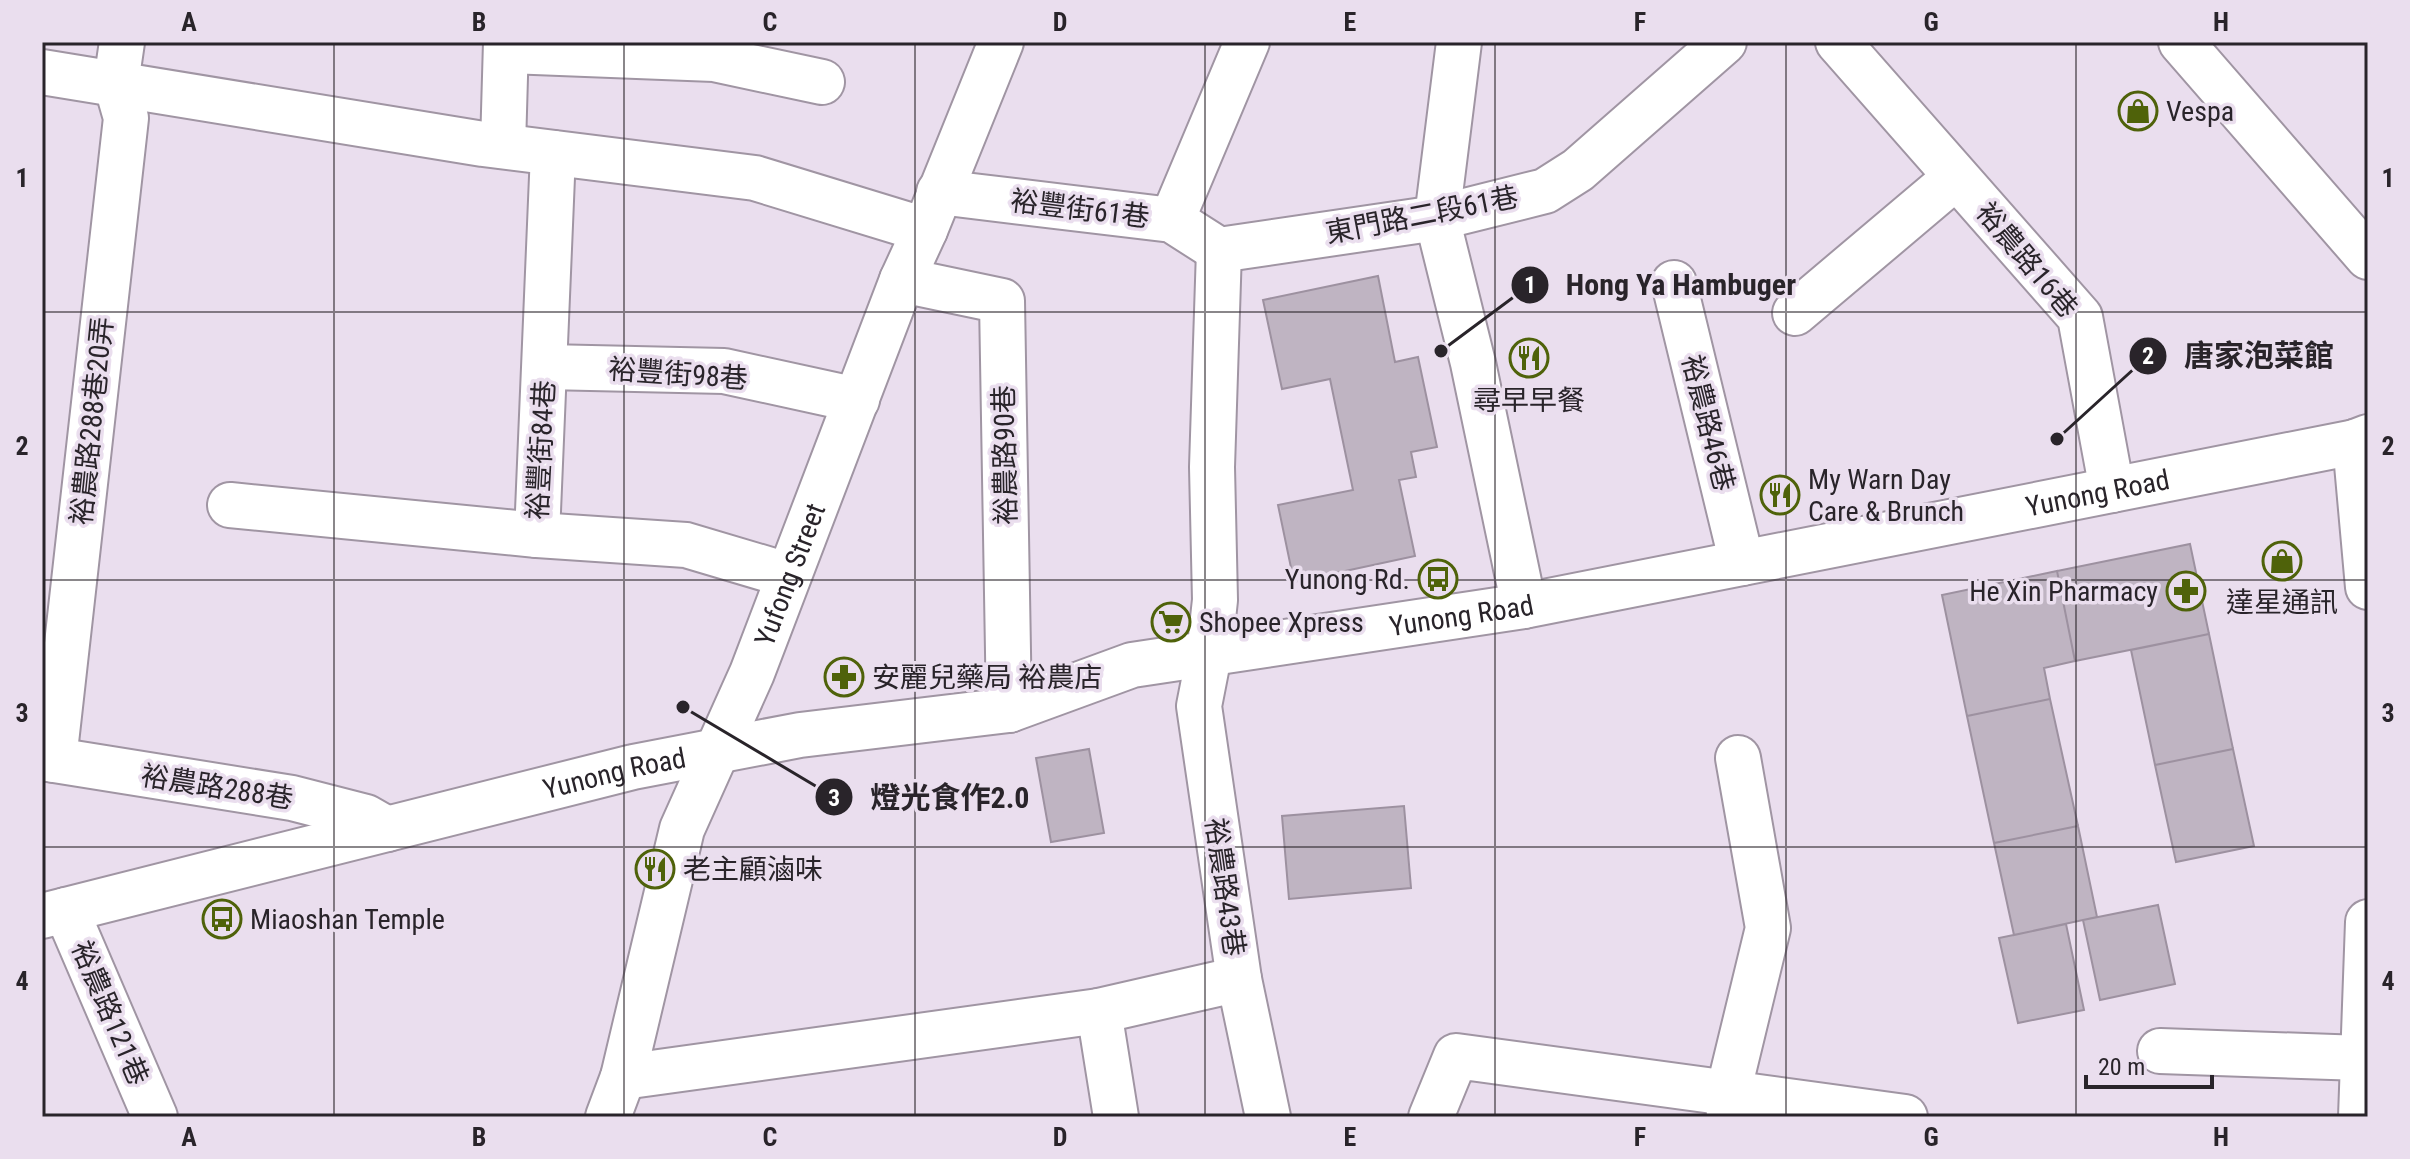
<svg xmlns="http://www.w3.org/2000/svg" width="2410" height="1159" font-family="'Roboto Condensed','Noto Sans TC',sans-serif">
<rect width="100%" height="100%" fill="#eadeee"/>
<path fill="#bfb4c2" stroke="#9d91a0" stroke-width="2" d="M1378,276L1395,362L1418,357L1437,447L1411,452L1416,477L1399,480L1415,556L1294,582L1278,505L1353,490L1330,379L1282,389L1263,300Z
M2190,544L2209,634L2075,661L2057,571Z
M2057,571L2075,661L2044,668L2050,699L1967,716L1942,595Z
M2209,634L2233,749L2155,765L2131,650Z
M2050,699L2078,826L1994,843L1967,716Z
M1089,749L1104,833L1051,842L1036,758Z
M2233,749L2254,846L2176,862L2155,765Z
M1404,806L1411,888L1289,899L1282,816Z
M2078,826L2097,917L2014,935L1994,843Z
M2158,905L2175,984L2100,1000L2083,920Z
M2066,924L2084,1010L2018,1023L1999,938Z"/>
<g fill="none" stroke-linecap="round" stroke-linejoin="round">
<defs>
<g id="minor">
<path d="M1459,42L1437,218L1473,363L1524,606"/>
<path d="M1838,42L2080,317L2112,490"/>
<path d="M506,51L714,59L822,82"/>
<path d="M42,72L483,144L755,178L925,230"/>
<path d="M503,146L506,42"/>
<path d="M939,192L1172,220L1219,250L1437,218L1545,191L1578,170L1724,42"/>
<path d="M1172,220L1247,42"/>
<path d="M1219,250L1212,467L1215,600L1209,655L1199,706L1239,979L1268,1117"/>
<path d="M902,280L1002,301L1009,710"/>
<path d="M1674,283L1742,563"/>
<path d="M1795,313L1956,177"/>
<path d="M546,367L724,371L857,400"/>
<path d="M2355,442L2368,587"/>
<path d="M230,505L537,535L686,545L787,575"/>
<path d="M537,535L553,153"/>
<path d="M42,758L292,798L366,817L387,829"/>
<path d="M54,760L126,118L116,83L122,42"/>
<path d="M66,910L155,1117"/>
<path id="s1" d="M42,916L633,767L800,735L1009,710L1132,665L1524,606L2355,442L2368,437"/>
<path d="M1099,1011L1239,979"/>
<path d="M2160,1051L2362,1058"/>
<path d="M623,1077L1099,1011L1116,1117"/>
<path id="s2" d="M608,1117L623,1077L682,829L752,673L902,280L925,230L1001,42"/>
<path d="M1431,1117L1456,1056L1905,1117"/>
<path d="M1729,1117L1728,1093L1768,928L1738,758"/>
<path d="M2361,1117L2368,922"/>
</g>
<path id="major" d="M2181,42L2368,257"/>
</defs>
<use href="#minor" stroke="#a095a3" stroke-width="48"/>
<use href="#major" stroke="#a095a3" stroke-width="48"/>
<use href="#minor" stroke="#fff" stroke-width="44"/>
<use href="#major" stroke="#fff" stroke-width="44"/>
</g>
<path fill="none" stroke="#29242a" stroke-width="2" stroke-opacity="0.55" d="M334,42V1117M624,42V1117M915,42V1117M1205,42V1117M1495,42V1117M1786,42V1117M2076,42V1117M42,312H2368M42,580H2368M42,847H2368"/>
<defs>
<symbol id="shop-ring" viewBox="-11 -11 22 22"><circle r="9.5" fill="#eadeee" stroke="#4f620a" stroke-width="1.5"/><path d="M-5-2.5h2.3a2.7 3.5 0 0 1 5.4 0H5L5.5 6h-11ZM-1.5-2.5h3a1.5 2.3 0 0 0-3 0Z" fill="#4f620a"/></symbol>
<symbol id="restaurant-ring" viewBox="-11 -11 22 22"><circle r="9.5" fill="#eadeee" stroke="#4f620a" stroke-width="1.5"/><path d="M-5-6h1v4h1v-4h1v4h1v-4h1v5L-1.5 .5V6h-2V.5L-5-1ZM5-6V6H3V1.5H1.5Q1.5-4 5-6Z" fill="#4f620a"/></symbol>
<symbol id="bus-ring" viewBox="-11 -11 22 22"><circle r="9.5" fill="#eadeee" stroke="#4f620a" stroke-width="1.5"/><path d="M-5-6H5V4H4V6H2V4H-2V6H-4V4H-5ZM-3.5-4V0h7V-4ZM-3.5 1.2v1.5H-2V1.2ZM2 1.2v1.5H3.5V1.2Z" fill="#4f620a"/></symbol>
<symbol id="pharmacy-ring" viewBox="-11 -11 22 22"><circle r="9.5" fill="#eadeee" stroke="#4f620a" stroke-width="1.5"/><path d="M-2-6h4v4h4v4h-4v4h-4v-4h-4v-4h4Z" fill="#4f620a"/></symbol>
<symbol id="supermarket-ring" viewBox="-11 -11 22 22"><circle r="9.5" fill="#eadeee" stroke="#4f620a" stroke-width="1.5"/><path d="M-6-5.5h2.5l.6 2H6L4.5 2H-2.5L-4.4-4H-6ZM-1.5 3.2a1.3 1.3 0 1 0 .1 0ZM3 3.2a1.3 1.3 0 1 0 .1 0Z" fill="#4f620a"/></symbol>
</defs>
<g fill-rule="evenodd">
<use href="#shop-ring" x="2116" y="89" width="44" height="44"/>
<use href="#restaurant-ring" x="1507" y="336" width="44" height="44"/>
<use href="#restaurant-ring" x="1758" y="473" width="44" height="44"/>
<use href="#shop-ring" x="2260" y="539" width="44" height="44"/>
<use href="#bus-ring" x="1416" y="557" width="44" height="44"/>
<use href="#pharmacy-ring" x="2164" y="569" width="44" height="44"/>
<use href="#supermarket-ring" x="1149" y="600" width="44" height="44"/>
<use href="#pharmacy-ring" x="822" y="655" width="44" height="44"/>
<use href="#restaurant-ring" x="633" y="847" width="44" height="44"/>
<use href="#bus-ring" x="200" y="897" width="44" height="44"/>
</g>
<g text-anchor="middle" dominant-baseline="central" stroke-width="7" stroke-linejoin="round" paint-order="stroke">
<g font-size="28" fill="#29242a" stroke="#eadeee" text-anchor="start">
<text x="2166" y="111">Vespa</text>
<text x="1529" y="400" text-anchor="middle">尋早早餐</text>
<text x="1808" y="479">My Warn Day<tspan x="1808" dy="32">Care &amp; Brunch</tspan></text>
<text x="1410" y="579" text-anchor="end">Yunong Rd.</text>
<text x="2158" y="591" text-anchor="end">He Xin Pharmacy</text>
<text x="2282" y="602" text-anchor="middle">達星通訊</text>
<text x="1199" y="622">Shopee Xpress</text>
<text x="872" y="677">安麗兒藥局 裕農店</text>
<text x="683" y="869">老主顧滷味</text>
<text x="250" y="919">Miaoshan Temple</text>
</g>
<g font-size="28" fill="#29242a" stroke="#eadeee">
<text transform="translate(1080 209) rotate(7)">裕豐街61巷</text>
<text transform="translate(1422 215) rotate(-11)">東門路二段61巷</text>
<text transform="translate(2027 260) rotate(50)">裕農路16巷</text>
<text transform="translate(678 374) rotate(4)">裕豐街98巷</text>
<text transform="translate(92 421) rotate(-84)">裕農路288巷20弄</text>
<text transform="translate(1708 423) rotate(76)">裕農路46巷</text>
<text transform="translate(541 450) rotate(-87)">裕豐街84巷</text>
<text transform="translate(1005 455) rotate(-91)">裕農路90巷</text>
<text stroke="none"><textPath href="#s1" startOffset="2102">Yunong Road</textPath></text>
<text stroke="none"><textPath href="#s2" startOffset="574">Yufong Street</textPath></text>
<text stroke="none"><textPath href="#s1" startOffset="1454">Yunong Road</textPath></text>
<text stroke="none"><textPath href="#s1" startOffset="590">Yunong Road</textPath></text>
<text transform="translate(217 787) rotate(9)">裕農路288巷</text>
<text transform="translate(1225 887) rotate(82)">裕農路43巷</text>
<text transform="translate(110 1013) rotate(67)">裕農路121巷</text>
</g>
</g>
<path fill="none" stroke="#29242a" stroke-width="3" d="M1441 351L1530 285M2057 439L2148 356M683 707L834 797"/>
<g fill="#29242a" stroke="#eadeee" stroke-width="3">
<circle cx="1441" cy="351" r="8"/>
<circle cx="2057" cy="439" r="8"/>
<circle cx="683" cy="707" r="8"/>
<circle cx="1530" cy="285" r="20"/>
<circle cx="2148" cy="356" r="20"/>
<circle cx="834" cy="797" r="20"/>
</g>
<g font-size="24" text-anchor="middle" font-weight="bold" fill="#fff">
<text x="1530" y="293">1</text>
<text x="2148" y="364">2</text>
<text x="834" y="806">3</text>
</g>
<g font-size="30" text-anchor="middle" font-weight="bold" fill="#29242a" stroke="#eadeee" stroke-width="7" stroke-linejoin="round" paint-order="stroke">
<text x="1681" y="295">Hong Ya Hambuger</text>
<text x="2259" y="366">唐家泡菜館</text>
<text x="950" y="808">燈光食作2.0</text>
</g>
<rect width="2410" height="1159" fill="none" stroke="#eadeee" stroke-width="88"/>
<path d="M2086 1075v12h126v-12" fill="none" stroke="#29242a" stroke-width="4"/>
<text x="2098" y="1075" font-size="24" fill="#29242a" stroke="#eadeee" stroke-width="6" paint-order="stroke">20 m</text>
<rect x="44" y="44" width="2322" height="1071" fill="none" stroke="#29242a" stroke-width="3"/>
<g font-size="26" text-anchor="middle" font-weight="bold" fill="#29242a">
<text x="189" y="31">A</text>
<text x="479" y="31">B</text>
<text x="770" y="31">C</text>
<text x="1060" y="31">D</text>
<text x="1350" y="31">E</text>
<text x="1640" y="31">F</text>
<text x="1931" y="31">G</text>
<text x="2221" y="31">H</text>
<text x="22" y="187">1</text>
<text x="2388" y="187">1</text>
<text x="22" y="455">2</text>
<text x="2388" y="455">2</text>
<text x="22" y="722">3</text>
<text x="2388" y="722">3</text>
<text x="22" y="990">4</text>
<text x="2388" y="990">4</text>
<text x="189" y="1146">A</text>
<text x="479" y="1146">B</text>
<text x="770" y="1146">C</text>
<text x="1060" y="1146">D</text>
<text x="1350" y="1146">E</text>
<text x="1640" y="1146">F</text>
<text x="1931" y="1146">G</text>
<text x="2221" y="1146">H</text>
</g>
</svg>
